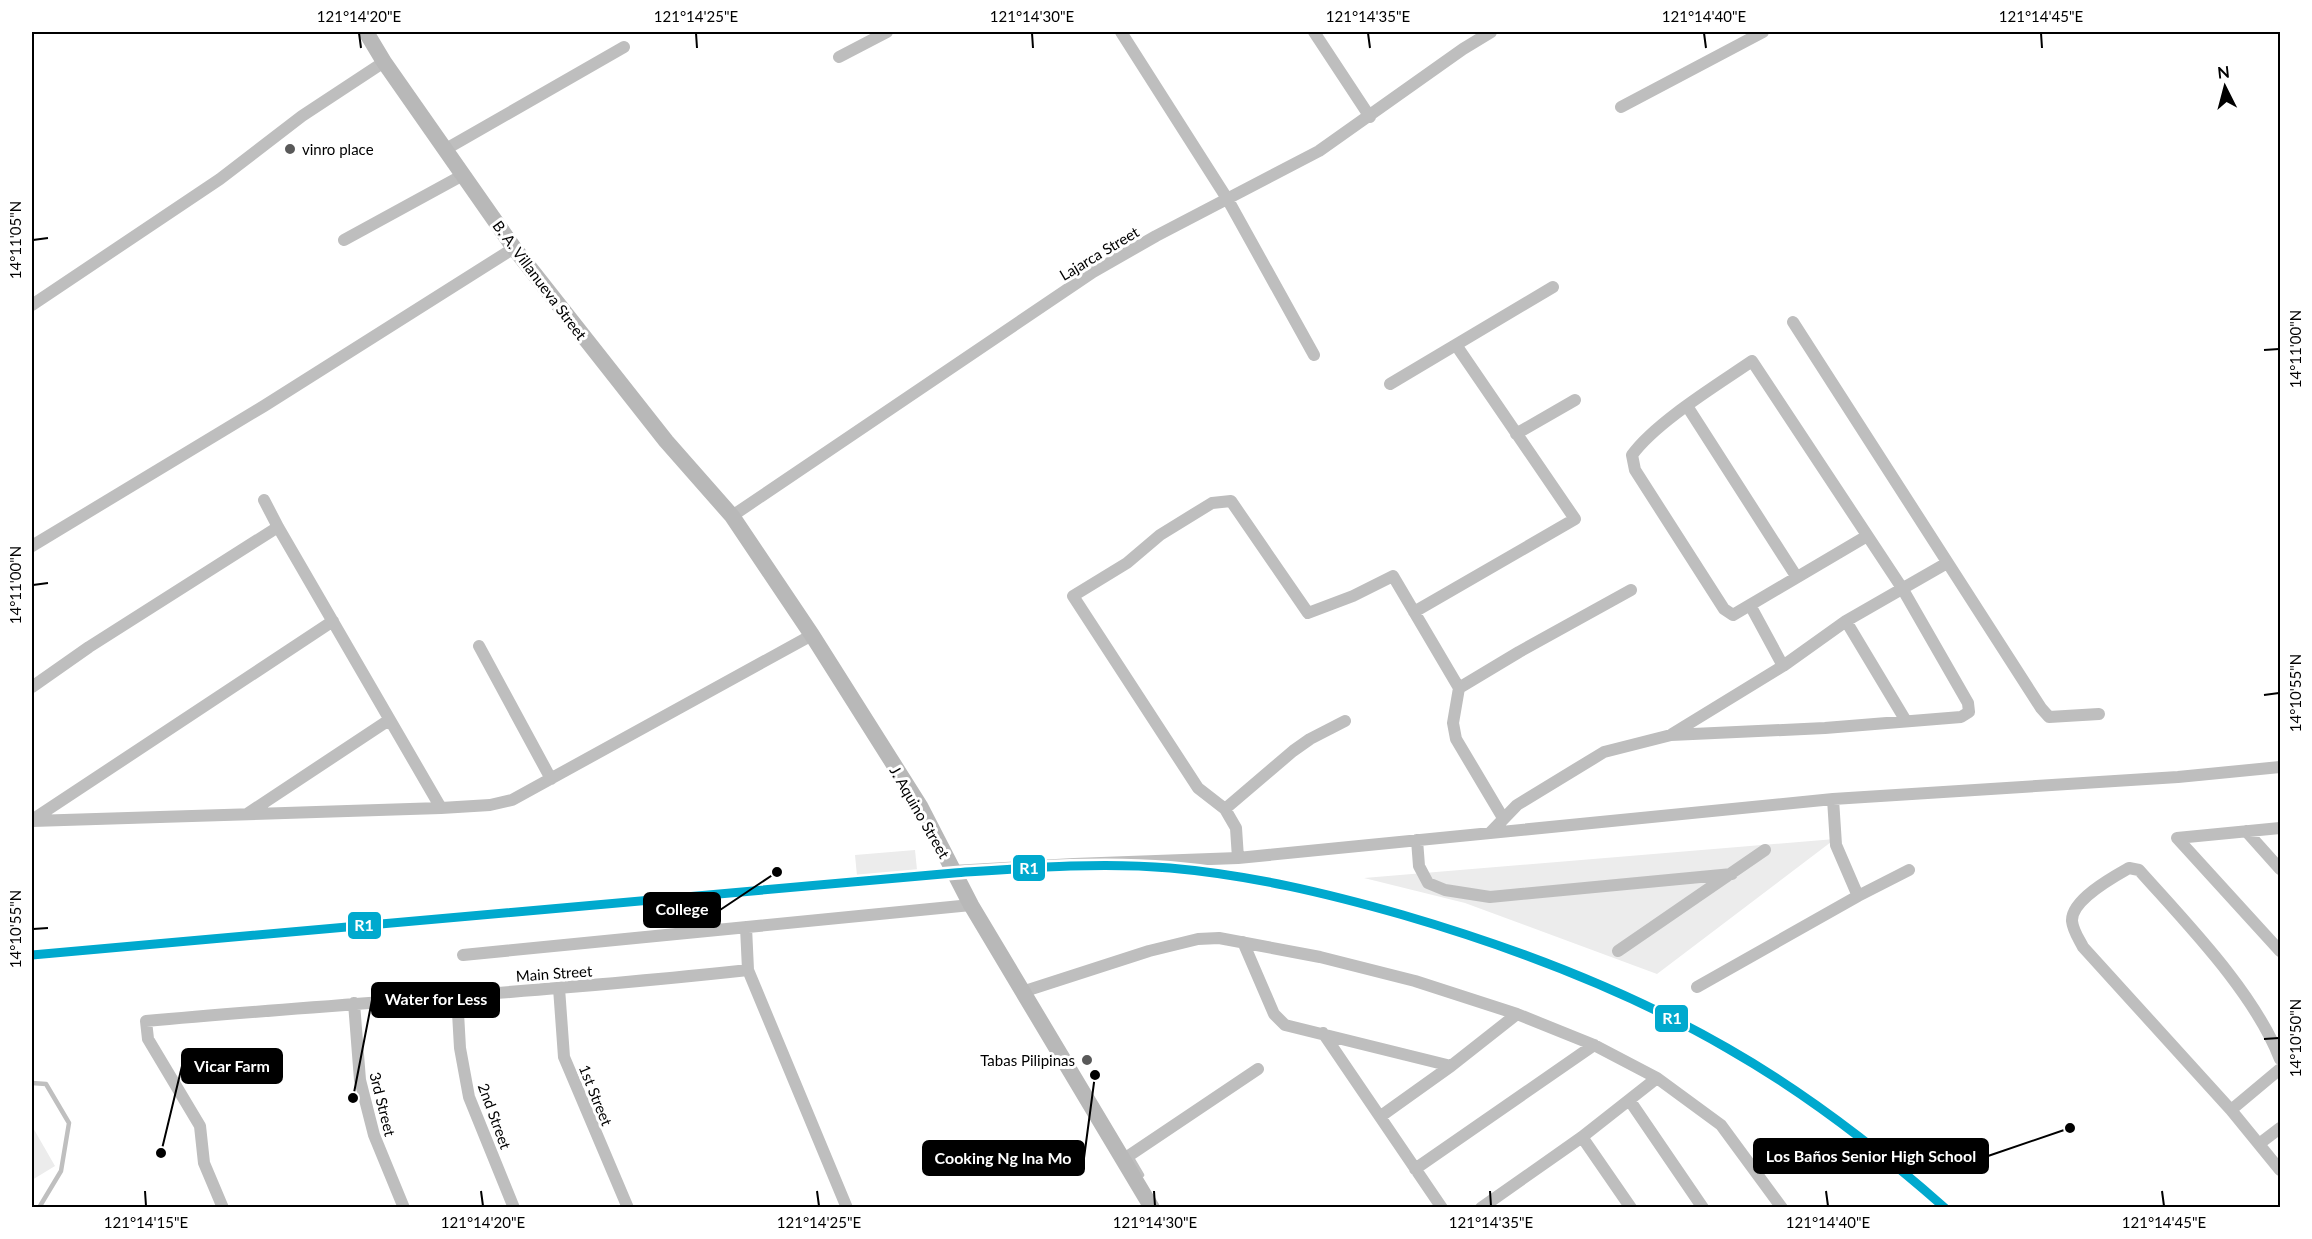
<svg xmlns="http://www.w3.org/2000/svg" width="2312" height="1239" font-family="Lato,sans-serif">
<rect width="100%" height="100%" fill="#fff"/>
<path fill="#ececec" d="M1835,839L1657,974L1465,903L1364,878Z
M915,850L917,870L857,876L855,855Z
M32,1126L55,1166L32,1180Z"/>
<g fill="none" stroke-linecap="round" stroke-linejoin="round">
<path stroke="#bfbfbf" stroke-width="4.5" d="M32,1083L46,1084L69,1123L61,1171L40,1206L41,1208
M1132,1158L1142,1175"/>
<path stroke="#bebebe" stroke-width="12" d="M1121,32L1228,200L1314,355
M1314,32L1370,117
M839,57L887,32
M1621,107L1763,32
M446,149L624,47
M344,240L463,175
M32,305L220,179L302,116L384,62
M1793,322L2041,708L2049,717L2099,714
M1390,384L1553,287
M1687,406L1796,576
M1516,434L1575,400
M264,500L278,527L441,808
M732,516L1093,272L1156,236L1319,151L1463,49L1491,32
M32,546L264,406L514,248
M1750,605L1783,666
M1414,612L1575,519L1456,345
M1846,621L1906,721
M479,646L551,779
M32,687L89,647L278,527
M1459,688L1519,652L1631,590
M1672,734L1783,666L1846,621L1947,563
M1833,799L1836,845L1858,896
M1225,809L1293,751L1310,739L1345,721
M247,814L389,720
M32,820L333,621
M32,821L441,808L490,805L512,800L812,635
M2246,831L2280,869
M1490,833L1517,805L1604,752L1671,735L1825,728L1961,717L1969,712L1968,703L1902,588L1752,361C1717,385 1656,422 1632,455L1635,470L1724,609L1733,615L1867,536
M2177,838L2280,951
M2177,838L2280,828
M1417,840L1419,866L1428,883L1445,890L1490,897L1732,874
M1238,858L1236,828L1225,809L1198,788L1073,596L1127,563L1160,535L1212,503L1231,501L1308,613L1353,596L1393,576L1459,688L1453,723L1456,739L1503,818
M953,871L1074,864L1238,858L1833,799L2178,777L2280,767
M746,927L748,970L847,1208
M1243,942L1274,1014L1285,1025L1451,1066
M1618,951L1765,850
M463,955L971,905
M1697,987L1858,896L1909,870
M559,988L564,1057L628,1208
M1022,992L1149,951L1198,939L1219,938L1320,957L1415,981L1517,1014L1594,1045L1657,1078L1721,1125L1782,1208
M457,995L460,1048L469,1097L514,1208
M354,1003L360,1080L374,1135L404,1208
M1323,1033L1442,1208
M2280,1059C2254,992 2187,924 2139,870L2129,868C2113,877 2071,900 2072,921C2073,931 2079,939 2083,947L2231,1110L2280,1170
M1630,1101L1703,1208
M2231,1110L2280,1069
M1381,1116L1451,1066L1517,1014
M1582,1137L1631,1208
M2259,1144L2280,1128
M1124,1159L1258,1069
M1415,1169L1594,1045
M223,1208L204,1163L200,1126L148,1039L146,1021C347,1003 548,992 748,970
M1481,1208L1582,1137L1657,1078"/>
<path stroke="#b8b8b8" stroke-width="16" d="M366,32L384,62L514,248L666,441L732,516L812,635L920,806L971,905L1152,1208"/>
<defs>
<path id="rail-1" d="M32,955L954,873C1026,868 1098,862 1170,868C1250,875 1326,893 1403,915C1516,948 1625,989 1727,1048C1806,1093 1877,1148 1945,1208"/>
</defs>
<use href="#rail-1" stroke="#fff" stroke-width="14"/>
<use href="#rail-1" stroke="#00a9ce" stroke-width="9"/>
</g>
<path fill="none" stroke="#000" stroke-width="2" d="M359,33L361,48M696,33L697,48M1032,33L1033,48M1368,33L1370,48M1704,33L1706,48M2041,33L2042,48M33,240L48,238M2264,350L2279,349M33,585L48,583M2264,695L2279,693M33,929L48,928M2264,1039L2279,1038M145,1191L146,1206M481,1191L483,1206M817,1191L819,1206M1154,1191L1155,1206M1490,1191L1491,1206M1826,1191L1828,1206M2162,1191L2164,1206"/>
<g fill="#595959" stroke="#fff" stroke-width="2">
<circle cx="290" cy="149" r="6"/>
<circle cx="1087" cy="1060" r="6"/>
</g>
<g text-anchor="middle" dominant-baseline="central" stroke-width="6" stroke-linejoin="round" paint-order="stroke">
<g font-size="15" fill="#000" stroke="#fff" text-anchor="start">
<text x="302" y="149">vinro place</text>
<text x="1075" y="1060" text-anchor="end">Tabas Pilipinas</text>
</g>
<g font-size="15" fill="#000" stroke="#fff">
<text transform="translate(1099 253) rotate(-31)">Lajarca Street</text>
<text transform="translate(540 280) rotate(53)">B. A. Villanueva Street</text>
<text transform="translate(920 812) rotate(60)">J. Aquino Street</text>
<text transform="translate(554 973) rotate(-4)">Main Street</text>
<text transform="translate(596 1095) rotate(68)">1st Street</text>
<text transform="translate(383 1104) rotate(76)">3rd Street</text>
<text transform="translate(495 1116) rotate(70)">2nd Street</text>
</g>
</g>
<path fill="none" stroke="#000" stroke-width="2" d="M777 872L720 910M353 1098L372 1000M161 1153L182 1066M2070 1128L1988 1156M1095 1075L1084 1158"/>
<g fill="#000" stroke="#fff" stroke-width="2">
<circle cx="777" cy="872" r="6"/>
<circle cx="353" cy="1098" r="6"/>
<circle cx="161" cy="1153" r="6"/>
<circle cx="2070" cy="1128" r="6"/>
<circle cx="1095" cy="1075" r="6"/>
</g>
<g fill="#000" stroke="#000" stroke-width="2">
<rect x="644" y="893" width="76" height="34" rx="6"/>
<rect x="372" y="983" width="127" height="34" rx="6"/>
<rect x="182" y="1049" width="100" height="34" rx="6"/>
<rect x="1754" y="1139" width="234" height="34" rx="6"/>
<rect x="923" y="1141" width="161" height="34" rx="6"/>
</g>
<g font-size="16" text-anchor="middle" font-weight="bold" fill="#fff">
<text x="682" y="915">College</text>
<text x="436" y="1005">Water for Less</text>
<text x="232" y="1072">Vicar Farm</text>
<text x="1871" y="1162">Los Baños Senior High School</text>
<text x="1003" y="1164">Cooking Ng Ina Mo</text>
</g>
<g stroke="#fff" stroke-width="2">
<rect x="1012" y="854" width="34" height="28" rx="6" fill="#00a9ce"/>
<rect x="347" y="911" width="35" height="29" rx="6" fill="#00a9ce"/>
<rect x="1654" y="1004" width="35" height="29" rx="6" fill="#00a9ce"/>
</g>
<g font-size="16" text-anchor="middle" font-weight="bold" fill="#fff">
<text x="1029" y="874">R1</text>
<text x="364" y="931">R1</text>
<text x="1672" y="1024">R1</text>
</g>
<rect width="2312" height="1239" fill="none" stroke="#ffffff" stroke-width="66"/>
<g transform="translate(2225 87) rotate(354)" stroke="#ffffff" stroke-width="4.5" paint-order="stroke">
<path d="M0-4.5L10 22L0 15L-10 22Z" fill="#000000"/>
<text y="-9" font-size="16" font-weight="bold" text-anchor="middle" fill="#000000">N</text>
</g>
<rect x="33" y="33" width="2246" height="1173" fill="none" stroke="#000" stroke-width="2"/>
<g font-size="15" text-anchor="middle" fill="#000">
<text x="359" y="22">121°14'20"E</text>
<text x="696" y="22">121°14'25"E</text>
<text x="1032" y="22">121°14'30"E</text>
<text x="1368" y="22">121°14'35"E</text>
<text x="1704" y="22">121°14'40"E</text>
<text x="2041" y="22">121°14'45"E</text>
<text transform="translate(16 240) rotate(-90)" y="5">14°11'05"N</text>
<text transform="translate(2296 349) rotate(-90)" y="5">14°11'00"N</text>
<text transform="translate(16 585) rotate(-90)" y="5">14°11'00"N</text>
<text transform="translate(2296 693) rotate(-90)" y="5">14°10'55"N</text>
<text transform="translate(16 929) rotate(-90)" y="5">14°10'55"N</text>
<text transform="translate(2296 1038) rotate(-90)" y="5">14°10'50"N</text>
<text x="146" y="1228">121°14'15"E</text>
<text x="483" y="1228">121°14'20"E</text>
<text x="819" y="1228">121°14'25"E</text>
<text x="1155" y="1228">121°14'30"E</text>
<text x="1491" y="1228">121°14'35"E</text>
<text x="1828" y="1228">121°14'40"E</text>
<text x="2164" y="1228">121°14'45"E</text>
</g>
</svg>
